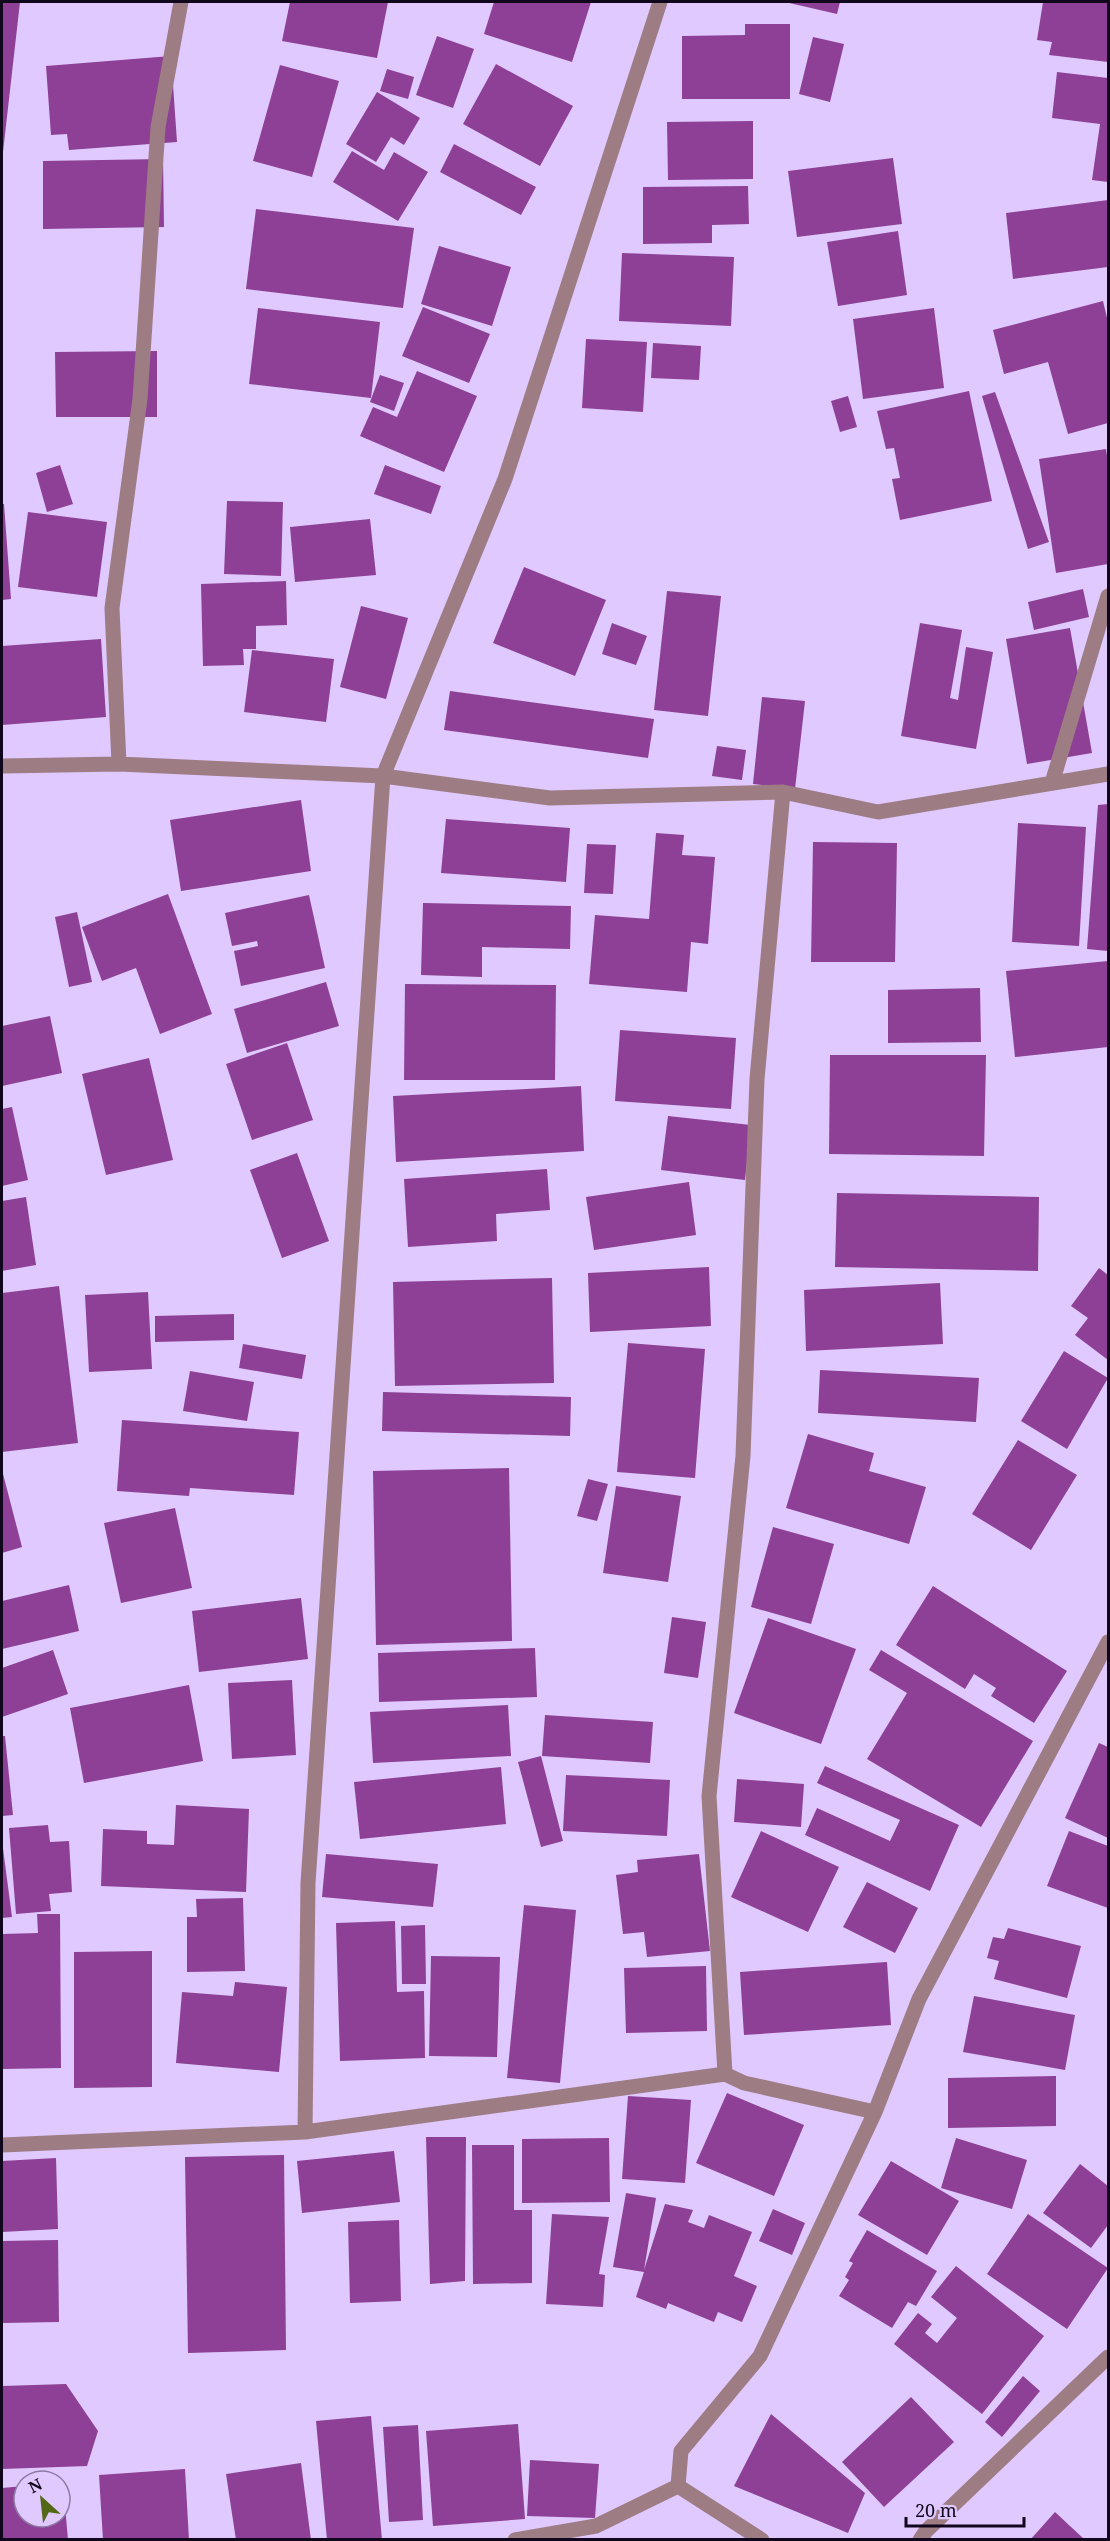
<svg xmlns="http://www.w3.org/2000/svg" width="1110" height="2541" font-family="'Noto Serif',serif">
<rect width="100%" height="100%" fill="#dfc9fe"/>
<path fill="#8d4095" d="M2,2H20L3,152H2Z
M290,2H388L377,58L282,41Z
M494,2H591L572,62L484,34Z
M785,2H840L837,14Z
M1043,2H1108V62L1049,55L1052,42L1037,40Z
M745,24H790V99H682V36L745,35Z
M437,36L474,49L453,108L416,95Z
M813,37L844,44L830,102L799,94Z
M171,56L177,142L69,150L67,134L51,135L46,66Z
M496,64L573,106L540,166L463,124Z
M280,65L339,81L312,177L253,161Z
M387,69L414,77L408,99L380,91Z
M1057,72L1108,78V182L1092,180L1100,124L1052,118Z
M377,92L420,118L404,145L391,137L376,162L346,144Z
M753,121V179L668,180L667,122Z
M454,144L536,187L521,215L440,172Z
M352,151L384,170L394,152L428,172L398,221L333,182Z
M893,158L902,224L797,237L788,171Z
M163,159L164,227L43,229V161Z
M748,186L749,224L712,225V243L643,244V187Z
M1108,200V267L1013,279L1006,213Z
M256,209L414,228L403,308L246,289Z
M898,231L907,295L838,306L827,242Z
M439,246L511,267L492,326L421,304Z
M622,253L734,257L731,326L619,321Z
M1103,301L1108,322V423L1068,434L1048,362L1004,374L993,330Z
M423,307L490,334L469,383L402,356Z
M258,308L380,322L371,398L249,384Z
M934,308L944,388L863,399L853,319Z
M586,339L647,342L643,412L582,408Z
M653,343L701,346L699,380L651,378Z
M157,351V417H56L55,352Z
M417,371L477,396L444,472L360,436L373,407L397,417Z
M380,375L404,383L394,411L370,402Z
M969,391L992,501L900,520L892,479L900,478L894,448L886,449L877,411Z
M995,392L1049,542L1028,549L982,396Z
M848,396L857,427L840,432L831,401Z
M1106,449L1108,463V564L1056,573L1039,459Z
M60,465L73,504L47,512L36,473Z
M385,465L441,486L431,514L374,494Z
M227,501L283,502L281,576L224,574Z
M2,504H4L11,599L2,600Z
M28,512L107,522L97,597L18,587Z
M370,519L376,575L295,582L290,527Z
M524,567L606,600L575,676L493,643Z
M286,581L287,625L256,626V649H243L244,665L203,666L201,584Z
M1083,589L1089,617L1034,630L1028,602Z
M667,591L721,596L708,716L654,710Z
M361,606L408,618L386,699L340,687Z
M612,623L647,636L636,665L602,654Z
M920,623L962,630L950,698L958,700L966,647L993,652L976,749L901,736Z
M1070,628L1092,753L1027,764L1006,639Z
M101,639L106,717L2,725V646Z
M252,650L334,659L326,722L244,712Z
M450,691L654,719L648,758L444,730Z
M762,697L805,701L795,789L753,784Z
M717,746L746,750L742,780L712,776Z
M301,800L311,871L181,891L170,820Z
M1108,804V951L1087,949L1098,805Z
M446,819L570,828L566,882L441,873Z
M1018,823L1086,827L1079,946L1012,942Z
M656,833L684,835L682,855L715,857L708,944L691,942L687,992L589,984L595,915L649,919Z
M813,842L897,843L895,962H811Z
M587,844L616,845L613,894L584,893Z
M168,894L212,1014L160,1034L136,968L102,981L82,927Z
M309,895L325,968L241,986L234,951L258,946L257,941L232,946L225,913Z
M423,903L571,906L570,949L482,947V977L421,975Z
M77,912L92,982L69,987L55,917Z
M1108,961V1047L1015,1057L1006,971Z
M326,982L339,1026L247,1053L234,1009Z
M405,984L556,985L555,1080H404Z
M980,988L981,1042L888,1043V990Z
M50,1016L62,1073L2,1086V1026Z
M620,1030L736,1038L731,1109L615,1101Z
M287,1043L313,1120L252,1140L226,1064Z
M830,1055H986L984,1156L829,1154Z
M149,1058L173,1160L106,1175L82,1074Z
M581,1086L584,1151L396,1162L393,1096Z
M12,1107L28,1180L2,1186V1109Z
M668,1116L751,1125L745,1180L661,1170Z
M297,1153L329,1241L282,1258L250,1170Z
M547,1169L550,1210L496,1214L497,1241L408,1247L404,1179Z
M689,1182L696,1235L594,1250L586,1197Z
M837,1193L1039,1197L1038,1271L835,1267Z
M26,1197L36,1265L2,1271V1201Z
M709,1267L711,1326L590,1332L588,1273Z
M1099,1268L1108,1275V1360L1075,1335L1088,1318L1071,1306Z
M552,1278L554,1383L395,1386L393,1282Z
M940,1283L943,1344L806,1351L804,1290Z
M59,1286L78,1443L2,1452V1293Z
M148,1292L152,1369L89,1372L85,1295Z
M234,1314V1340L155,1342V1316Z
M628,1343L705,1349L695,1478L617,1472Z
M243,1344L306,1355L302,1379L239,1368Z
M1064,1351L1108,1378L1067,1449L1021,1421Z
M820,1370L979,1378L976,1422L818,1413Z
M190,1371L254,1382L247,1421L183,1411Z
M383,1392L571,1397L570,1436L382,1431Z
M122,1420L299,1432L294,1495L190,1488L189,1496L117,1491Z
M808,1434L874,1453L869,1471L926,1487L909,1544L786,1508Z
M1018,1440L1077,1475L1031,1550L972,1514Z
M509,1468L512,1641L376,1645L373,1471Z
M2,1470L22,1547L2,1553Z
M588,1479L608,1484L597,1521L577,1516Z
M616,1486L681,1496L668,1582L603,1573Z
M175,1508L192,1588L121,1603L104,1523Z
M773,1527L834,1544L811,1624L751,1607Z
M69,1585L79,1631L2,1649V1601Z
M933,1586L1067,1671L1034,1723L991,1696L996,1688L974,1674L965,1689L896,1645Z
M301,1598L308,1659L199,1672L192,1611Z
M672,1617L706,1622L698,1678L664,1673Z
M768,1618L856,1649L821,1744L734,1713Z
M535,1648L537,1697L379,1702L378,1653Z
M53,1650L68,1694L2,1717V1668Z
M881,1650L1033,1741L981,1827L867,1759L907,1693L869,1670Z
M292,1680L296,1755L232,1759L228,1683Z
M189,1685L203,1761L84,1783L70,1708Z
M508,1705L511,1756L373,1763L370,1712Z
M545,1715L653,1722L650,1763L542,1756Z
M2,1736H5L13,1815L2,1816Z
M1099,1743L1108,1747V1838L1065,1818Z
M541,1756L563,1841L541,1847L518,1762Z
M825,1766L959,1825L930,1891L805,1835L817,1808L890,1841L900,1820L817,1783Z
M501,1767L506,1824L360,1839L354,1782Z
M566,1775L670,1780L667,1836L563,1831Z
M737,1779L804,1784L801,1827L734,1822Z
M176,1805L249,1809L246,1892L101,1886L103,1829L147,1831V1844L174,1845Z
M48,1825L50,1842L69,1841L72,1892L49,1894L51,1911L16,1914L9,1828Z
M761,1831L839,1867L808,1932L731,1897Z
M1069,1831L1108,1846V1908L1047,1886Z
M2,1841L12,1917L2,1918Z
M326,1854L438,1864L433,1907L322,1897Z
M699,1854L710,1951L647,1957L644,1932L623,1934L616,1875L638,1872L637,1860Z
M867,1882L918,1908L895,1953L843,1927Z
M243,1898L245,1971L187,1972V1917H197L196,1899Z
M524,1905L576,1910L560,2083L507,2078Z
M37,1914H60L61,2068L2,2069V1934L38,1933Z
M395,1921L397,1992L424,1991L425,2058L340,2061L336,1923Z
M425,1925L426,1984H402L401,1926Z
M1008,1928L1081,1946L1067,1998L994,1979L999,1961L987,1958L993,1937L1004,1939Z
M152,1951V2087L74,2088V1952Z
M431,1956L500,1957L497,2057L429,2056Z
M887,1962L891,2025L744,2035L740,1972Z
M706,1966L707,2031L626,2033L624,1968Z
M235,1982L287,1987L279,2072L176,2063L182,1992L233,1996Z
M974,1996L1075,2015L1065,2070L963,2052Z
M1056,2076V2126L948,2128V2078Z
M727,2093L804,2125L774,2196L696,2163Z
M628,2096L691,2100L685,2183L622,2179Z
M426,2137H466L465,2281L430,2284Z
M609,2138L610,2202L522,2203V2139Z
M956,2138L1027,2160L1012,2209L941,2188Z
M472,2145H514V2210H532V2283L473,2284Z
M394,2151L400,2202L302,2213L297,2161Z
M284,2155L286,2350L188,2353L185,2157Z
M56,2158L58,2229L2,2232V2161Z
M891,2161L959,2201L927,2255L858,2215Z
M1080,2164L1108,2186V2225L1091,2248L1043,2213Z
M626,2193L656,2198L644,2270L665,2204L693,2210L688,2222L704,2228L709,2215L752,2232L734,2276L757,2286L742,2322L718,2312L714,2322L668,2303L666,2309L636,2297L644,2272L613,2267Z
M773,2209L805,2223L792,2255L759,2241Z
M552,2214L609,2217L599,2274L605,2275L603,2307L546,2304Z
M1028,2214L1108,2268L1067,2329L987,2274Z
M399,2220L401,2301L350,2303L348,2222Z
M867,2230L937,2271L916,2306L908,2302L892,2328L839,2296L849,2280L845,2277L853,2263L849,2261Z
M58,2240L59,2322L2,2323V2241Z
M956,2266L1044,2336L982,2414L894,2344L918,2313L932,2324L925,2333L937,2343L957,2318L931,2297Z
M1023,2376L1040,2391L1002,2437L985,2422Z
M66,2384L98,2431L87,2466L2,2469V2386Z
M911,2397L954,2442L884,2507L842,2462Z
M771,2414L865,2493L848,2533L734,2486Z
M371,2416L382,2540H327L316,2421Z
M518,2424L525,2519L433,2526L426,2431Z
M418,2425L423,2520L389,2522L383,2427Z
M530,2460L599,2464L595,2518L527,2516Z
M301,2463L311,2540H236L226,2474Z
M185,2469L189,2540H103L99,2475Z
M63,2483L68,2540H2V2488L24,2486V2517H60V2484Z
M1055,2512L1085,2540H1030Z"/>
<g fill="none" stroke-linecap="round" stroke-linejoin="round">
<path stroke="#9e7c83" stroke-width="15" d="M119,764L112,608L140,399L158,127L181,2
M2,766L119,764L383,776L550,798L783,792L878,812L1108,774
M1052,783L1108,596
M725,2074L709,1796L743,1456L757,1079L783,792
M305,2132L308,1883L383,776L505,479L660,2
M2,2145L305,2132L725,2074L744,2083L875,2112
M678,2486L762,2540
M515,2540L596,2526L678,2486L681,2451L760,2356L875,2112L919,1999L1108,1642
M920,2540L926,2531L1108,2357"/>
</g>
<rect width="1110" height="2541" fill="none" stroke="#11071d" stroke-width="6"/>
<g transform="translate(42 2499) rotate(333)"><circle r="28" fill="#dfc9fe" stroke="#8d7ba4" stroke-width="1.5"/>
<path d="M0-4.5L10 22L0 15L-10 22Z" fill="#526816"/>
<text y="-9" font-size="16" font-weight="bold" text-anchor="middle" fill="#11071d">N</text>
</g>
<path d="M906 2517v9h118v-9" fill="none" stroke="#11071d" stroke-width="3"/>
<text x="915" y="2517" font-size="18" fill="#11071d" stroke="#dfc9fe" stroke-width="4.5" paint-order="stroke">20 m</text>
</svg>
